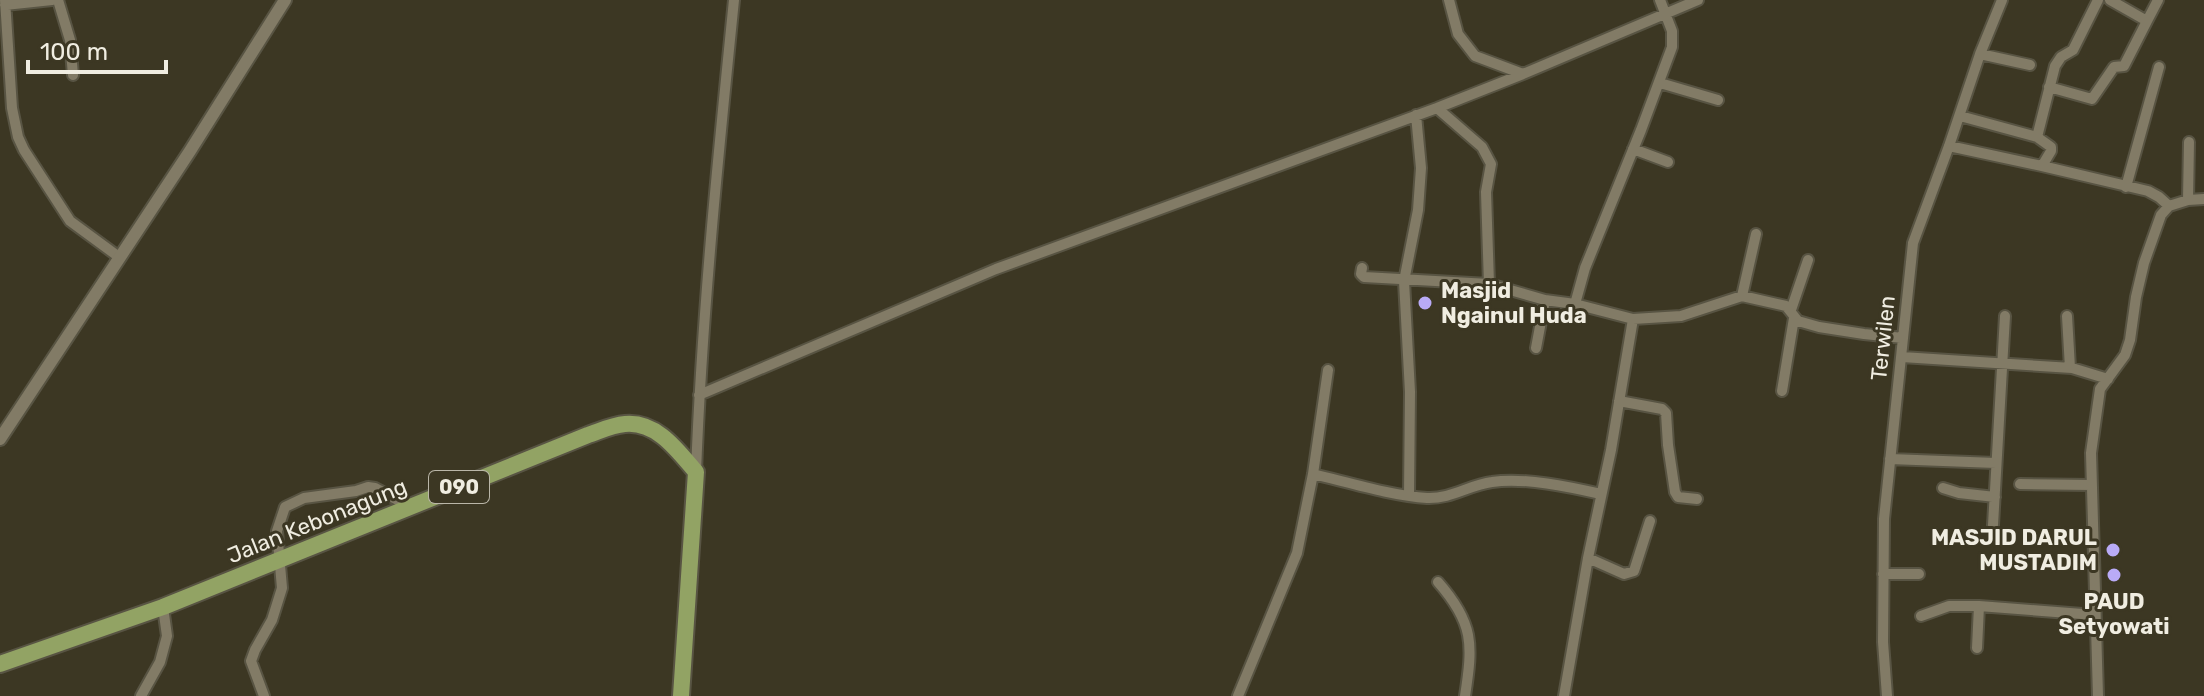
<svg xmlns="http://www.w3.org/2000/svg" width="2204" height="696" font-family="Rubik,sans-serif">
<rect width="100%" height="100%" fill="#3c3723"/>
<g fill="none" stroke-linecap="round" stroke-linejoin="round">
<defs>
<path id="minor" d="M5,0L12,108L18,137L24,150L70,221L119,257
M58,0L70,40L73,75
M1449,0L1458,34L1475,56L1523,74
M2110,0L2147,21L2158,0
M5,5L52,0
M1980,54L2030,65
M1660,83L1718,100
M2049,87L2092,99L2114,67L2124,66L2147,21
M1437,108L1482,147L1491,164L1486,192L1489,284L1545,300L1575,304
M1960,116L2037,137
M1949,146L2042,166L2148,191L2159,197L2169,206
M1633,149L1668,162
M2042,166L2051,151V147L2037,137L2055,66L2061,57L2073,50L2098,0
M2126,187L2159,67
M2188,200L2189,142
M1362,268L1361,274L1364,277L1489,284
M1742,296L1756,234
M1791,310L1808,260
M2067,316L2070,368
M1633,319L1681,316L1742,296L1786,306L1798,321L1819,327L1864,334L1903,338
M1536,348L1545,300
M1902,357L2072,368L2108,379
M1782,391L1794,318
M699,395L996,269L1437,108L1523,74L1698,0
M1619,401L1662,409L1666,413L1668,445L1675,492L1678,497L1697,499
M1890,459L1996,463
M696,472C702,314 718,157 734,0
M1313,474C1347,482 1393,496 1427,498C1451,499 1469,485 1492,482C1524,477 1570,487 1601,494
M2020,484L2091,485
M1943,488L1959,493L1995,497
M1409,495L1410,392L1404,281L1418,210L1421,168L1416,115
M1993,525L2005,316
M1588,558L1624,574L1634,571L1650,521
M1883,574H1919
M1438,582C1474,623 1473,644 1465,696
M1921,616L1949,606H1979L2095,615
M1977,648L1979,606
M141,696L160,662L167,636L163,607
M264,696L251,661L255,650L272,620L282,588L277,531L285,507L304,498L356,491L368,487L375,488L411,507
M1238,696L1297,553L1313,474L1328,370
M1564,696L1588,558L1611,450L1633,319L1575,304L1585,268L1641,130L1672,47V31L1660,0
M1887,696L1883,642L1884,519L1913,243L1949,146L1980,54L2002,0
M2098,696L2091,453L2100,389L2125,355L2130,340L2136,297L2144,263L2161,215L2169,206L2188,200L2204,199"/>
<path id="tertiary" d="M0,439L190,151L285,0"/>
<path id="primary" d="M0,664L163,607L588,435C600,431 612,425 625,424C657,421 678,451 696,472L681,696"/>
</defs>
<use href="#minor" stroke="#585443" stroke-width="14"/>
<use href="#tertiary" stroke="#585443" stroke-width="16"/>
<use href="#primary" stroke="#585443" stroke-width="20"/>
<use href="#minor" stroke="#827b66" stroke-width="10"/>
<use href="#tertiary" stroke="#827b66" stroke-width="12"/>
<use href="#primary" stroke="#92a364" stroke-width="16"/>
</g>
<g fill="#b9abf7" stroke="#3c3723" stroke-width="3">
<circle cx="1425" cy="303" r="8"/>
<circle cx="2113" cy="550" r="8"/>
<circle cx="2114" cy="575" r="8"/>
</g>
<g text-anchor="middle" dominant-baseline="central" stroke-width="6" stroke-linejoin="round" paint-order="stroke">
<rect fill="#3c3723" stroke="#bab6a8" stroke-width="2" x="429" y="471" width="60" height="32" rx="6"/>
<g font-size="20" font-weight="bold" fill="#f0ede1">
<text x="459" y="487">090</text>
</g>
<g font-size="22" font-weight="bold" fill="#f0ede1" stroke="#3c3723" text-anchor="start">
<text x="1441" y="290">Masjid<tspan x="1441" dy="25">Ngainul Huda</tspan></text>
<text x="2097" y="537" text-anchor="end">MASJID DARUL<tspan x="2097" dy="25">MUSTADIM</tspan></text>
<text x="2114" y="601" text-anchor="middle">PAUD<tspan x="2114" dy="25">Setyowati</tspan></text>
</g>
<g font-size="22" fill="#f0ede1" stroke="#3c3723">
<text transform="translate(1883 338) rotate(-84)">Terwilen</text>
<text transform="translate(317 521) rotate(-22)">Jalan Kebonagung</text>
</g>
</g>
<path d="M28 60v12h138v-12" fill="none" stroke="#f0ede1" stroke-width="4"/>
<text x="40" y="60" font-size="24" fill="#f0ede1" stroke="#3c3723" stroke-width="6" paint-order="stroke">100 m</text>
</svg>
